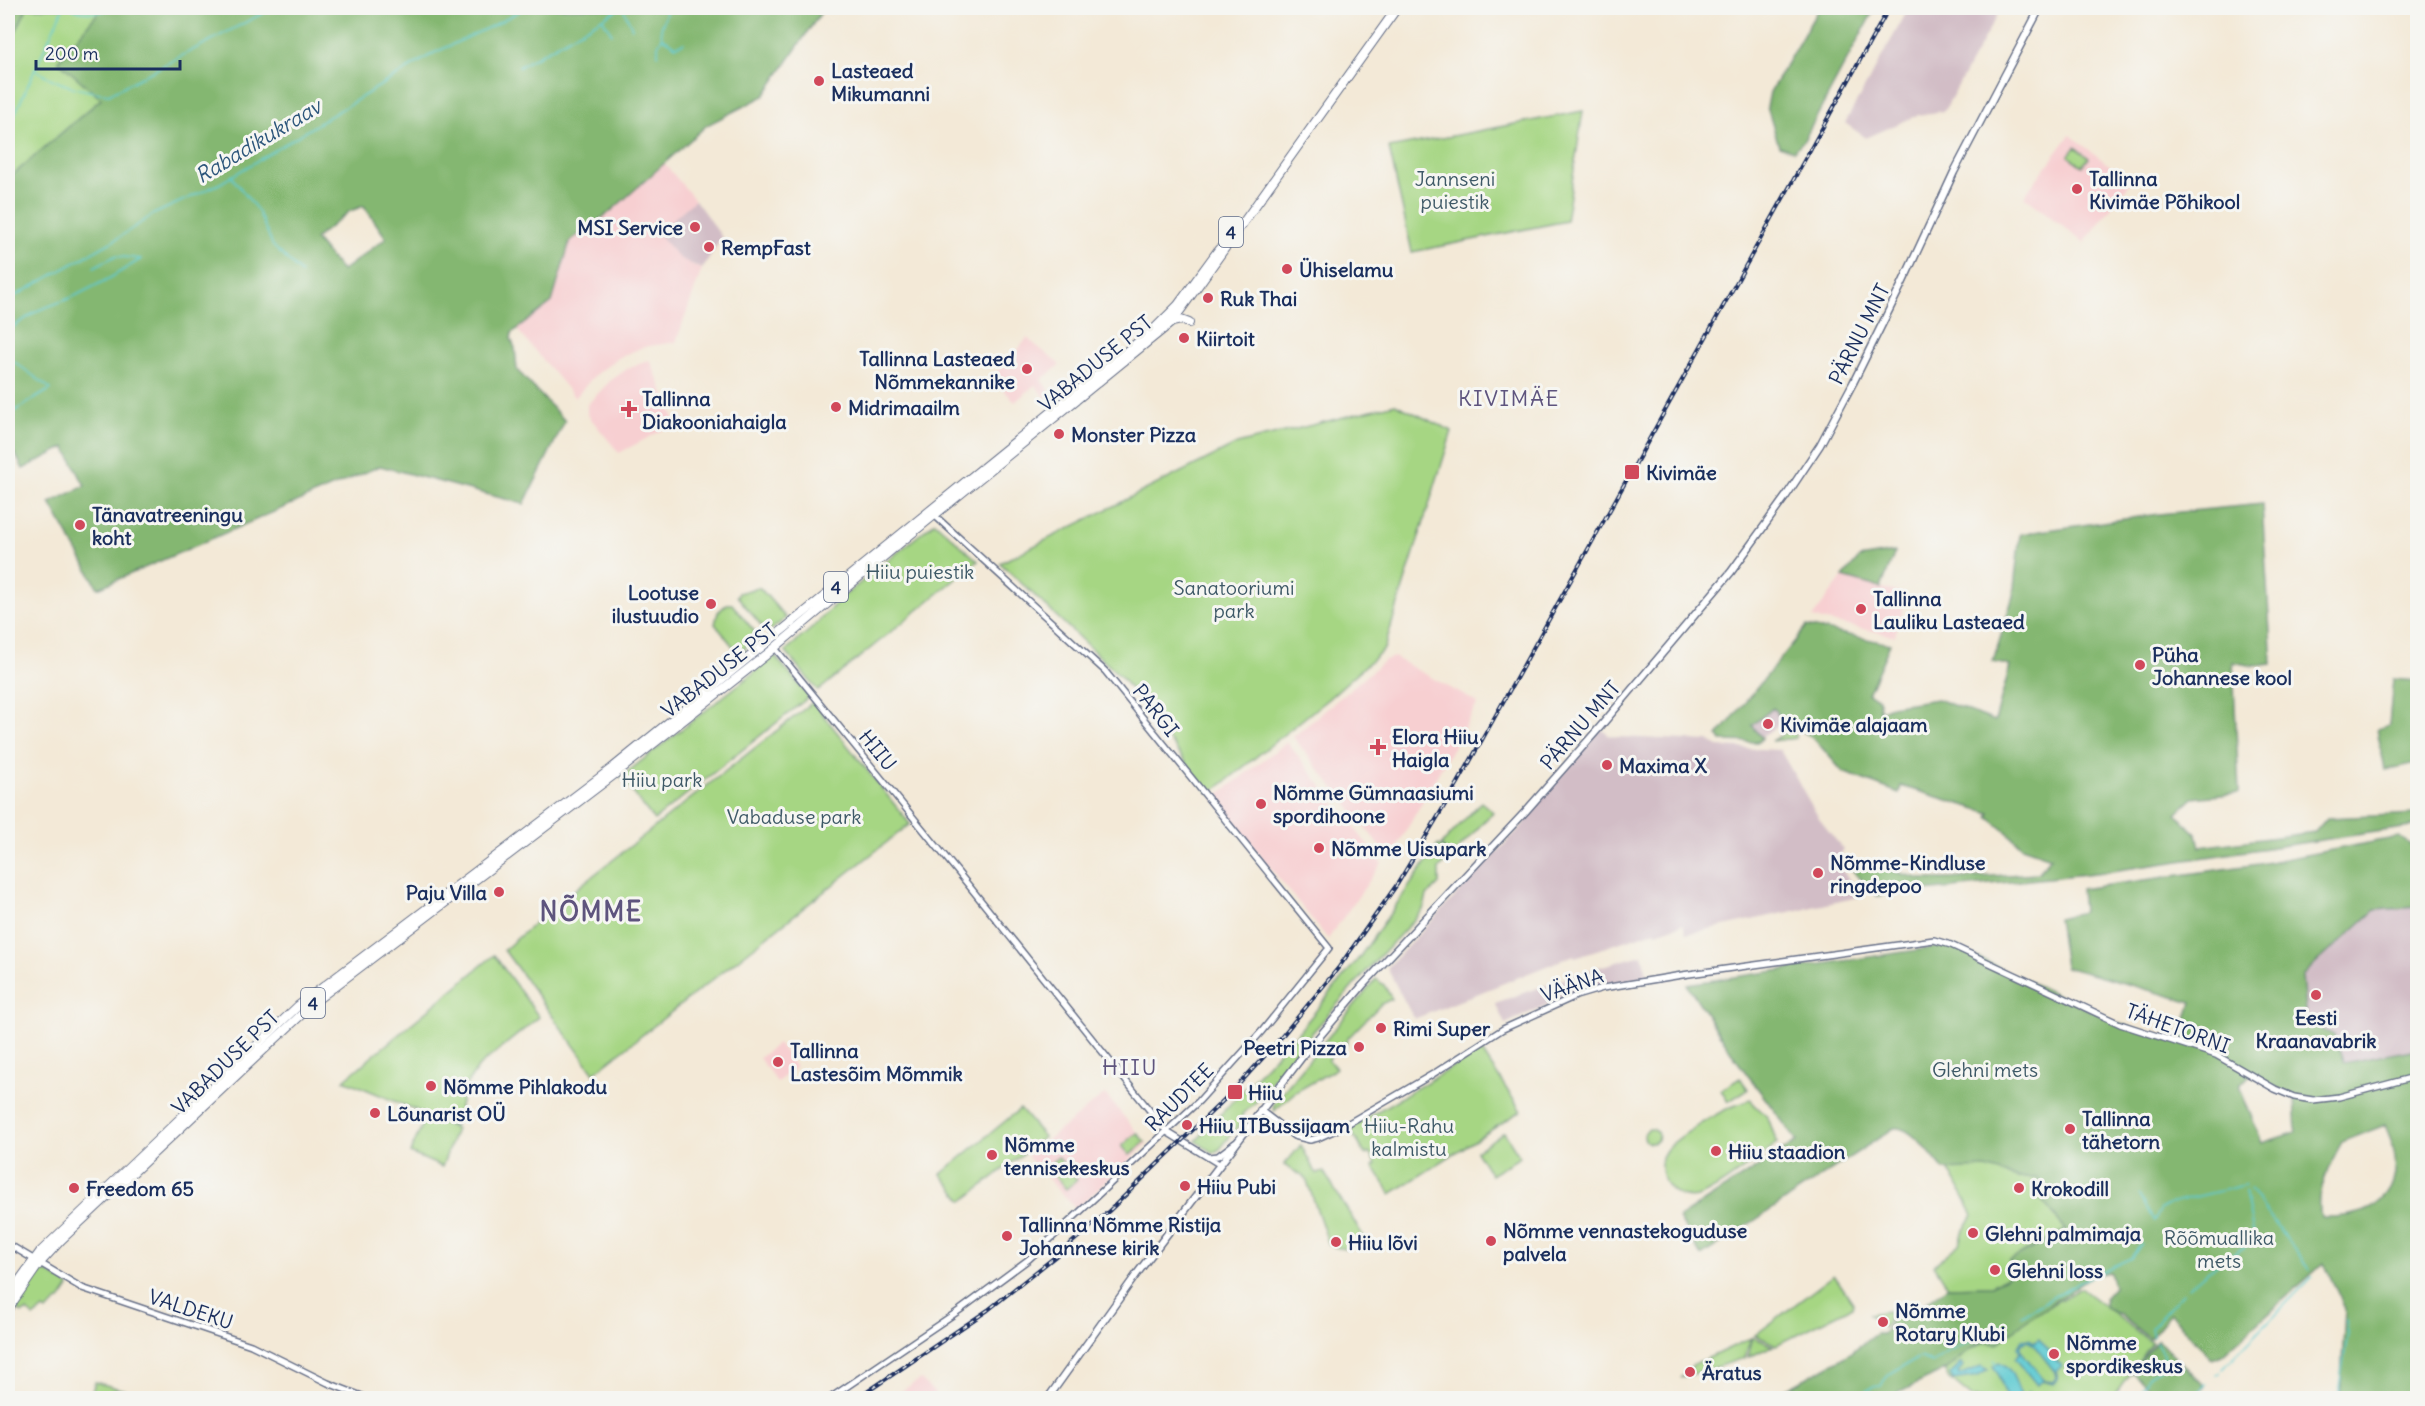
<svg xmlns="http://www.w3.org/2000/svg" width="2425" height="1406" font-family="Delius,sans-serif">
<rect width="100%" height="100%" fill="#f6f6f2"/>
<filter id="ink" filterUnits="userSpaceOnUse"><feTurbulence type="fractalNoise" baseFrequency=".0167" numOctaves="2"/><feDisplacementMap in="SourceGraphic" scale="12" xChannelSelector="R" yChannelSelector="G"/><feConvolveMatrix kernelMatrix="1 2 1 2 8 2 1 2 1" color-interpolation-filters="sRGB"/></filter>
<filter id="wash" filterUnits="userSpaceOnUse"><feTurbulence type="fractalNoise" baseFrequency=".008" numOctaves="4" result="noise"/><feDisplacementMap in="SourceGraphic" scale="24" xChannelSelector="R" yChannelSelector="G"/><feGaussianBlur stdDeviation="1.35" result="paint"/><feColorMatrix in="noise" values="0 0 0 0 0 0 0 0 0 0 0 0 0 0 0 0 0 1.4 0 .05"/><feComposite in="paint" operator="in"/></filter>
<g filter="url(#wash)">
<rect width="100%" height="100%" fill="#f3e9d7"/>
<path fill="#f7cfd1" d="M2070,135L2131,182L2084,243L2024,196Z
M664,163L695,200L658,233L695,267L702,269L676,342L643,347L618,358L594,376L575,398L481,287Z
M1027,338L1060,365L1041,380L1057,400L1051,405L1035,385L1015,402L991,377L1012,358Z
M650,360L676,423L619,453L587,414V405L610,381L627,369Z
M1843,577L1907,595L1895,636L1812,618Z
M1394,657L1478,703L1394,852L1388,856L1293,737L1385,660Z
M1287,742L1382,863L1328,939L1214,798Z
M778,1043L796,1067L777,1082L759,1058Z
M1105,1094L1147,1144L1076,1209L1027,1156Z
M920,1379L940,1398H891Z"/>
<path fill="#d2bdc6" d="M1909,8H2001L1944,111L1918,115L1866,138L1845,123Z
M695,200L722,237L702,269L679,258L657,233Z
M1773,708L1784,721L1761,737L1752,725Z
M1600,727L1608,735L1617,737L1709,741L1718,747L1780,750L1820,820L1843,849L1834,861L1864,896L1686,934L1683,924L1656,933L1655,931L1575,957L1574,955L1414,1019L1387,968L1522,826L1545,791Z
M2417,907V1049L2344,1063L2334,1035L2306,1022L2302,976L2375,910Z
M1642,955L1648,977L1604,984L1575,992L1505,1024L1495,1003L1595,968Z"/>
<path fill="#a6d683" stroke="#608270" stroke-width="1.5" d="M27,8H98L101,99L8,179V48Z
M1583,111L1566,221L1412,252L1389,148Z
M2075,147L2089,158L2082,166L2068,156Z
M1395,404L1452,431L1384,649L1328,699L1210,794L1122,678L1000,563L1237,444Z
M935,522L978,561L818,691L785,651L811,629L839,600Z
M756,588H760L786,618L772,629L765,630L737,596L739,593Z
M727,604H732L760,638L750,647L748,645L744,648L746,651L740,655L715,624L718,612Z
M775,656L809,697L654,820L621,777Z
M813,702L910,824L594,1073L504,950L547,912Z
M1787,732L1795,734L1796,738L1771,741Z
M1481,802L1493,812L1452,856L1441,845Z
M1438,845L1451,856L1439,869V884L1427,896L1423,910L1370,967L1284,1065L1254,1104L1242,1114L1243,1120L1220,1149L1213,1153L1196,1141L1283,1047L1287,1046L1359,958Z
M494,955L539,1017L479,1066L466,1085L454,1126L344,1080Z
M1376,979L1384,985L1392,999L1381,1004L1347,1039L1346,1045L1343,1042L1328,1060L1336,1068L1332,1071L1294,1093L1274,1111L1273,1106L1277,1099Z
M1481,1050L1521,1111L1391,1194L1373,1166L1376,1164L1369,1153L1366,1155L1349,1128Z
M1740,1078L1748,1089L1728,1102L1721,1090Z
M1750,1099C1755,1107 1762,1110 1767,1117C1772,1125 1773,1135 1778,1143C1759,1156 1717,1192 1697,1197C1671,1203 1650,1170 1667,1149C1676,1138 1715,1114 1729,1108C1736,1104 1743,1104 1750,1099Z
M1020,1109L1044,1137L963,1201L941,1174Z
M426,1116L456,1129L442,1167L410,1153Z
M1644 1136a7 7 0 1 1 14 0a7 7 0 1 1-14 0Z
M1504,1132L1520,1157L1491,1175L1476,1151Z
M1137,1133L1145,1142L1130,1155L1122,1146Z
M1301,1145L1316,1174L1324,1172L1365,1239C1349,1249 1348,1252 1329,1245L1306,1178L1284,1165Z
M1058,1157L1077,1180L1066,1189L1047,1166Z
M1978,1167L1995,1169L2018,1178H2036L2051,1190L2049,1193L2066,1230L2038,1244L2010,1261L2014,1272L1992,1286L1948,1287L1934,1265L1959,1244L1962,1233L1973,1215L1955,1180L1947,1169Z
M45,1271L67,1284L69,1287L61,1299L46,1311L43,1309L34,1317L27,1311L22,1313L15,1308L39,1273Z
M1834,1275L1853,1303L1852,1307L1776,1345L1755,1335Z
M2081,1288L2152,1343L2113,1398H1973L1950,1379L1943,1365Z
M1888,1311L1890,1312L1887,1324L1883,1328L1869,1314Z
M1753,1337L1773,1346L1748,1357Z
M1751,1338L1745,1358L1680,1378L1693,1365Z
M95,1382L153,1398H90Z"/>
<path fill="#84b771" stroke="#507368" stroke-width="1.5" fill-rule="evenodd" d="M8,8H27L8,48Z
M98,8H824L764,96L707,125L610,212L570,241L552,302L512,333L511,339L515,348L517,370L565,421L524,504L380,466L98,588L50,503L85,486L65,447L23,469L15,453L8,456V179L101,99L58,61L97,14ZM364,206L386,238L342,271L315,239L350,211Z
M1819,8H1875L1804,140L1794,151L1779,146L1767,107L1770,92Z
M2262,504L2272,664L2253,666L2233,662L2239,793L2193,798L2176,814L2197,834L2200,847L2315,832L2327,818L2417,814V826L2105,872L1877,896L1853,871L1865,863L1921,879H1946L2038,873L2051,857L2022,847L2008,833L1988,817L1990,813L1901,786L1899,793L1843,772L1816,741L1798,728L1786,724L1773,708L1752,725L1762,738L1759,742L1721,741L1718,736L1807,626L1890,644L1868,694L1879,698V711L1891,706L1937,699L1995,721L2010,666L1993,662L2013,596L2020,534L2159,514Z
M1895,552L1881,588L1843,577L1859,558Z
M2393,679L2417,681V763L2385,770L2377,729L2389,725Z
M2399,837L2417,849V907L2375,910L2302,976L2306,1022L2334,1035L2344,1063L2417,1049V1398H2340L2345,1309L2324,1263L2222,1355L2212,1359L2170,1314L2150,1339L2120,1315L2105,1308V1297L2114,1287L2110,1272L2093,1275L2019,1326L1997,1344L1980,1342L1947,1369L1888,1398H1769L1841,1359L1876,1334H1883L1889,1326L1893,1313L1901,1321L1948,1287L1992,1286L2014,1272L2009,1261L2066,1230L2040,1198L2049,1193L2051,1190L2036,1178H2018L1986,1168L1944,1170C1933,1158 1911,1125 1894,1128L1701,1256L1679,1218L1797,1141L1735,1058L1687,984L1951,945L2120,1024L2180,1043L2192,1002L2065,967L2058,918L2083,912L2081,889L2259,864ZM2250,1075L2294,1097L2296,1132L2262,1143L2239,1086ZM2385,1125C2412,1185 2384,1219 2321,1217C2315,1192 2330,1163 2342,1142Z
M2157,1340L2205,1386L2192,1398H2158L2132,1372Z"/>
<path fill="#5dcad1" stroke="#3c7c98" stroke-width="1.5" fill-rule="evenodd" d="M2039,1338L2061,1366L2056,1370L2058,1379L2053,1384L2043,1381L2037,1385L2015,1358L2020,1353L2018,1347L2022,1340L2029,1339L2034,1342ZM2027,1341L2033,1344L2055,1372L2056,1378L2053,1382L2045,1381L2021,1351V1344Z
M1999,1362C2013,1367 2016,1385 2022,1398L2025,1397L2028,1392L2032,1398H2006L2000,1377L1993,1366Z
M1961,1363L1963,1366L1958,1372L1959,1375L1981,1366L1988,1370L1978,1376L1953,1380L1951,1373Z"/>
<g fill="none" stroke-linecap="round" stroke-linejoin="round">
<path stroke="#5dcad1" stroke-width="1.5" d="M71,8C82,14 100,14 111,8
M623,8L632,28
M602,18L612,34
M663,38L676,46L684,43
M658,55V45L662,38L661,29L666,14L665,8
M519,67L620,8
M35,69C58,85 81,91 109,94L273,8
M8,129L63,8
M231,176L258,211L273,246L301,273
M8,300L115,240L154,214L219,184L432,54L496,24L525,8
M8,330L39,310L73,297L110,278L141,259L115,256L94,267
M8,357L51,389L8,415
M2250,1189L2310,1271
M2139,1194L2154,1221L2161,1209L2174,1202L2245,1185
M2188,1288L2209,1270L2255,1240L2245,1191
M2021,1316L2077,1283L2131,1258L2141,1244
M2153,1337L2151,1328L2183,1293
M1993,1360L1996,1363
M2223,1368L2312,1277
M2216,1375L2220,1372
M1855,1398L1872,1387L1881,1386C1887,1371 1904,1367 1918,1358H1923L1932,1363L1946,1353L2001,1326
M2150,1398L2141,1390L2149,1375L2163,1367L2166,1360L2156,1342
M2191,1398L2206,1384
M2340,1398L2339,1387L2348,1333L2346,1320"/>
</g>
</g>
<g filter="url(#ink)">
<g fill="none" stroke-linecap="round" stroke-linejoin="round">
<defs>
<path id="tertiary" d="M775,648L970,887L1167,1132L1219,1164
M1260,1110L1294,1136L1310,1140L1318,1138L1342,1127L1433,1074L1503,1029L1576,996L1603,988L1682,975L1934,940L1951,945L2120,1024L2216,1055L2275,1089L2294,1097L2313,1100L2339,1097L2418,1076
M1208,1157L1218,1156L1235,1143
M8,1244L82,1288L251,1345L328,1383L367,1398
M830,1398L960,1310L1029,1259L1199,1101L1262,1031L1329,948L1105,671L933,514"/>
<path id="secondary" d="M1048,1398L1136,1275L1302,1057L1363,985L1525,812L1600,727L1731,572L1786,496L1820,445L1853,383L1901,286L1954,172L2040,8"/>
<path id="trunk" d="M1172,322L1181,320L1189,323
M8,1296L40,1252L298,1006L611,769L1154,329L1178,305L1219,249
M8,1309L39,1264L61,1240L318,999L615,774L766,655L894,548L1172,322L1397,8"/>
</defs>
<use href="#tertiary" stroke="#677088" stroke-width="8"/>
<use href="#secondary" stroke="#677088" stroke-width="9"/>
<use href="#trunk" stroke="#677088" stroke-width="10"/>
<use href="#tertiary" stroke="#fff" stroke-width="5"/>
<use href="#secondary" stroke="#fff" stroke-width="6"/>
<use href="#trunk" stroke="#fff" stroke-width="8"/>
<defs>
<path id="rail" d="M858,1398L988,1310L1056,1256L1109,1211L1232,1092L1278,1041L1339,967L1398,883L1458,783L1889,8"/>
</defs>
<use href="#rail" stroke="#1b2f5e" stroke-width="4"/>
<use href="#rail" stroke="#f6f6f2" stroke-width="1.5" stroke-dasharray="4.5" stroke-linecap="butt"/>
</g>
</g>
<g fill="#d1495b" stroke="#f6f6f2" stroke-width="2">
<circle cx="819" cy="81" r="6"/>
<circle cx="2077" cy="189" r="6"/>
<circle cx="695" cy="227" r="6"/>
<circle cx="709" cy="247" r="6"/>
<circle cx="1287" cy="269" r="6"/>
<circle cx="1208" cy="298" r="6"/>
<circle cx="1184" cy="338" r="6"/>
<circle cx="1027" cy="369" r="6"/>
<circle cx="836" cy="407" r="6"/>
<path d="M626 400h6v6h6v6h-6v6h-6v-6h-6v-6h6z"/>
<circle cx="1059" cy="434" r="6"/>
<rect x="1624" y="464" width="16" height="16" rx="3"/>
<circle cx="80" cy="525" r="6"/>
<circle cx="711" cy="604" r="6"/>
<circle cx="1861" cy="609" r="6"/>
<circle cx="2140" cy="665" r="6"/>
<circle cx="1768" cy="724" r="6"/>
<path d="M1375 738h6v6h6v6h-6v6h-6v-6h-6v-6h6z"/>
<circle cx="1607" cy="765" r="6"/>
<circle cx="1261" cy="804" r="6"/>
<circle cx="1319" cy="848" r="6"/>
<circle cx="1818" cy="873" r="6"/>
<circle cx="499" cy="892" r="6"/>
<circle cx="2316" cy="995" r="6"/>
<circle cx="1381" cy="1028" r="6"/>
<circle cx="1359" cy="1047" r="6"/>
<circle cx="778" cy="1062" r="6"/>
<circle cx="431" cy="1086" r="6"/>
<rect x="1227" y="1084" width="16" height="16" rx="3"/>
<circle cx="375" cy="1113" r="6"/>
<circle cx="1187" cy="1125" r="6"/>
<circle cx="2070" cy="1129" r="6"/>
<circle cx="1716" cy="1151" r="6"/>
<circle cx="992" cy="1155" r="6"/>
<circle cx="1185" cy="1186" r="6"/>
<circle cx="74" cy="1188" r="6"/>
<circle cx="2019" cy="1188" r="6"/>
<circle cx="1973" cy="1233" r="6"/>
<circle cx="1007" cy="1236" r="6"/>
<circle cx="1491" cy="1241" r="6"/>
<circle cx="1336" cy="1242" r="6"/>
<circle cx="1995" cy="1270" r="6"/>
<circle cx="1883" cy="1322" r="6"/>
<circle cx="2054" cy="1354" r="6"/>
<circle cx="1690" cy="1372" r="6"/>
</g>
<g text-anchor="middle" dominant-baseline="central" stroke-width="6" stroke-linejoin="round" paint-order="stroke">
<g fill="#f6f6f2" stroke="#5d6b8a" stroke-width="1.5">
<rect x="1219" y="217" width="24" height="30" rx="4.5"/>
<rect x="824" y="572" width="24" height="30" rx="4.5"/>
<rect x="301" y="988" width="24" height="30" rx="4.5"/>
</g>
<g font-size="18" font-weight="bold" fill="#1b2f5e">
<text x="1231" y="232">4</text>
<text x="836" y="587">4</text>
<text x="313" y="1003">4</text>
</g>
<g font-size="20" font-weight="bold" fill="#1b2f5e" stroke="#f6f6f2" text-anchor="start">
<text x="831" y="70">Lasteaed<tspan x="831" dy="23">Mikumanni</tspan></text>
<text x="2089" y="178">Tallinna<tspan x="2089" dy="23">Kivimäe Põhikool</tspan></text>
<text x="683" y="227" text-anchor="end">MSI Service</text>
<text x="721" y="247">RempFast</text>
<text x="1299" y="269">Ühiselamu</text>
<text x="1220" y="298">Ruk Thai</text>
<text x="1196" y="338">Kiirtoit</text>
<text x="1015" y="358" text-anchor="end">Tallinna Lasteaed<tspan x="1015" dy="23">Nõmmekannike</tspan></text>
<text x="642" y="398">Tallinna<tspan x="642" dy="23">Diakooniahaigla</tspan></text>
<text x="848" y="407">Midrimaailm</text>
<text x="1071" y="434">Monster Pizza</text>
<text x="1646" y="472">Kivimäe</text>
<text x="92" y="514">Tänavatreeningu<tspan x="92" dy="23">koht</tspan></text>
<text x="699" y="592" text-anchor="end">Lootuse<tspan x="699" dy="23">ilustuudio</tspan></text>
<text x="1873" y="598">Tallinna<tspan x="1873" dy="23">Lauliku Lasteaed</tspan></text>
<text x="2152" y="654">Püha<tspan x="2152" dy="23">Johannese kool</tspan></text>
<text x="1780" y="724">Kivimäe alajaam</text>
<text x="1392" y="736">Elora Hiiu<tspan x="1392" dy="23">Haigla</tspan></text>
<text x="1619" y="765">Maxima X</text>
<text x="1273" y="792">Nõmme Gümnaasiumi<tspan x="1273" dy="23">spordihoone</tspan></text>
<text x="1331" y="848">Nõmme Uisupark</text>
<text x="1830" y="862">Nõmme-Kindluse<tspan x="1830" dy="23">ringdepoo</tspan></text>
<text x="487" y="892" text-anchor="end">Paju Villa</text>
<text x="2316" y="1017" text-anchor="middle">Eesti<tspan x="2316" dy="23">Kraanavabrik</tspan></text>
<text x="1393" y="1028">Rimi Super</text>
<text x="1347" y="1047" text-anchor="end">Peetri Pizza</text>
<text x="790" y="1050">Tallinna<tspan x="790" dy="23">Lastesõim Mõmmik</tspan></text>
<text x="443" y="1086">Nõmme Pihlakodu</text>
<text x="1248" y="1092">Hiiu</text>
<text x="387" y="1113">Lõunarist OÜ</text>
<text x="2082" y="1118">Tallinna<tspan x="2082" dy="23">tähetorn</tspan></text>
<text x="1199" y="1125">Hiiu ITBussijaam</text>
<text x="1004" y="1144">Nõmme<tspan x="1004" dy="23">tennisekeskus</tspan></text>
<text x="1728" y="1151">Hiiu staadion</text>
<text x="1197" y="1186">Hiiu Pubi</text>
<text x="86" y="1188">Freedom 65</text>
<text x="2031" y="1188">Krokodill</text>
<text x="1019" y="1224">Tallinna Nõmme Ristija<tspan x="1019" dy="23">Johannese kirik</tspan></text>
<text x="1503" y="1230">Nõmme vennastekoguduse<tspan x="1503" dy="23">palvela</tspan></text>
<text x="1985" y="1233">Glehni palmimaja</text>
<text x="1348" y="1242">Hiiu lõvi</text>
<text x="2007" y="1270">Glehni loss</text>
<text x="1895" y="1310">Nõmme<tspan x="1895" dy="23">Rotary Klubi</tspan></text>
<text x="2066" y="1342">Nõmme<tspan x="2066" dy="23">spordikeskus</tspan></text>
<text x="1702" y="1372">Äratus</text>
</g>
<g font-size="20" fill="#3e5967" stroke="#f6f6f2">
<text x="1455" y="178">Jannseni<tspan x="1455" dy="23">puiestik</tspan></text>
<text x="920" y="571">Hiiu puiestik</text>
<text x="1234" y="587">Sanatooriumi<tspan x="1234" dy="23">park</tspan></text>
<text x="662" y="779">Hiiu park</text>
<text x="794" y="816">Vabaduse park</text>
<text x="1985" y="1069">Glehni mets</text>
<text x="1409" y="1125">Hiiu-Rahu<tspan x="1409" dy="23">kalmistu</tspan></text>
<text x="2219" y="1237">Rõõmuallika<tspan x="2219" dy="23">mets</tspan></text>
</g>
<g font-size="20" fill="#1b2f5e" stroke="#f6f6f2">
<text transform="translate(1859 334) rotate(-63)">PÄRNU MNT</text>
<text transform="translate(1095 363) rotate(-39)">VABADUSE PST</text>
<text transform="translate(719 670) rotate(-38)">VABADUSE PST</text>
<text transform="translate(1156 710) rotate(52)">PARGI</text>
<text transform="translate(1580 725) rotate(-49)">PÄRNU MNT</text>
<text transform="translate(878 750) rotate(51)">HIIU</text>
<text transform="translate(1572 985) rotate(-19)">VÄÄNA</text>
<text transform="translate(2178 1028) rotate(20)">TÄHETORNI</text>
<text transform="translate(225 1062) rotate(-44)">VABADUSE PST</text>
<text transform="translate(1179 1097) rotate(-45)">RAUDTEE</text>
<text transform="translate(191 1309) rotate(18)">VALDEKU</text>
</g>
<g font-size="21" font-style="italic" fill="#2c567b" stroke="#f6f6f2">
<text transform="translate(258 141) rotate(-31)">Rabadikukraav</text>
</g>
<g font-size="22" letter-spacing="1.5" fill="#5e547e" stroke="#f6f6f2">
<text x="1509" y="398">KIVIMÄE</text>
<text x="1130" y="1067">HIIU</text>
</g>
<g font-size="26" font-weight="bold" letter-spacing="1.5" fill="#5e547e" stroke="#f6f6f2">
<text x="591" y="911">NÕMME</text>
</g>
</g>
<rect width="2425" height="1406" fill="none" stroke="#f6f6f2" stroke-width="30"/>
<path d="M36 60v9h144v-9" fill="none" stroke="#1b2f5e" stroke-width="3"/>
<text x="45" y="60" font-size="18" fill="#1b2f5e" stroke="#f6f6f2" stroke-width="4.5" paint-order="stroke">200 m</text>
</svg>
